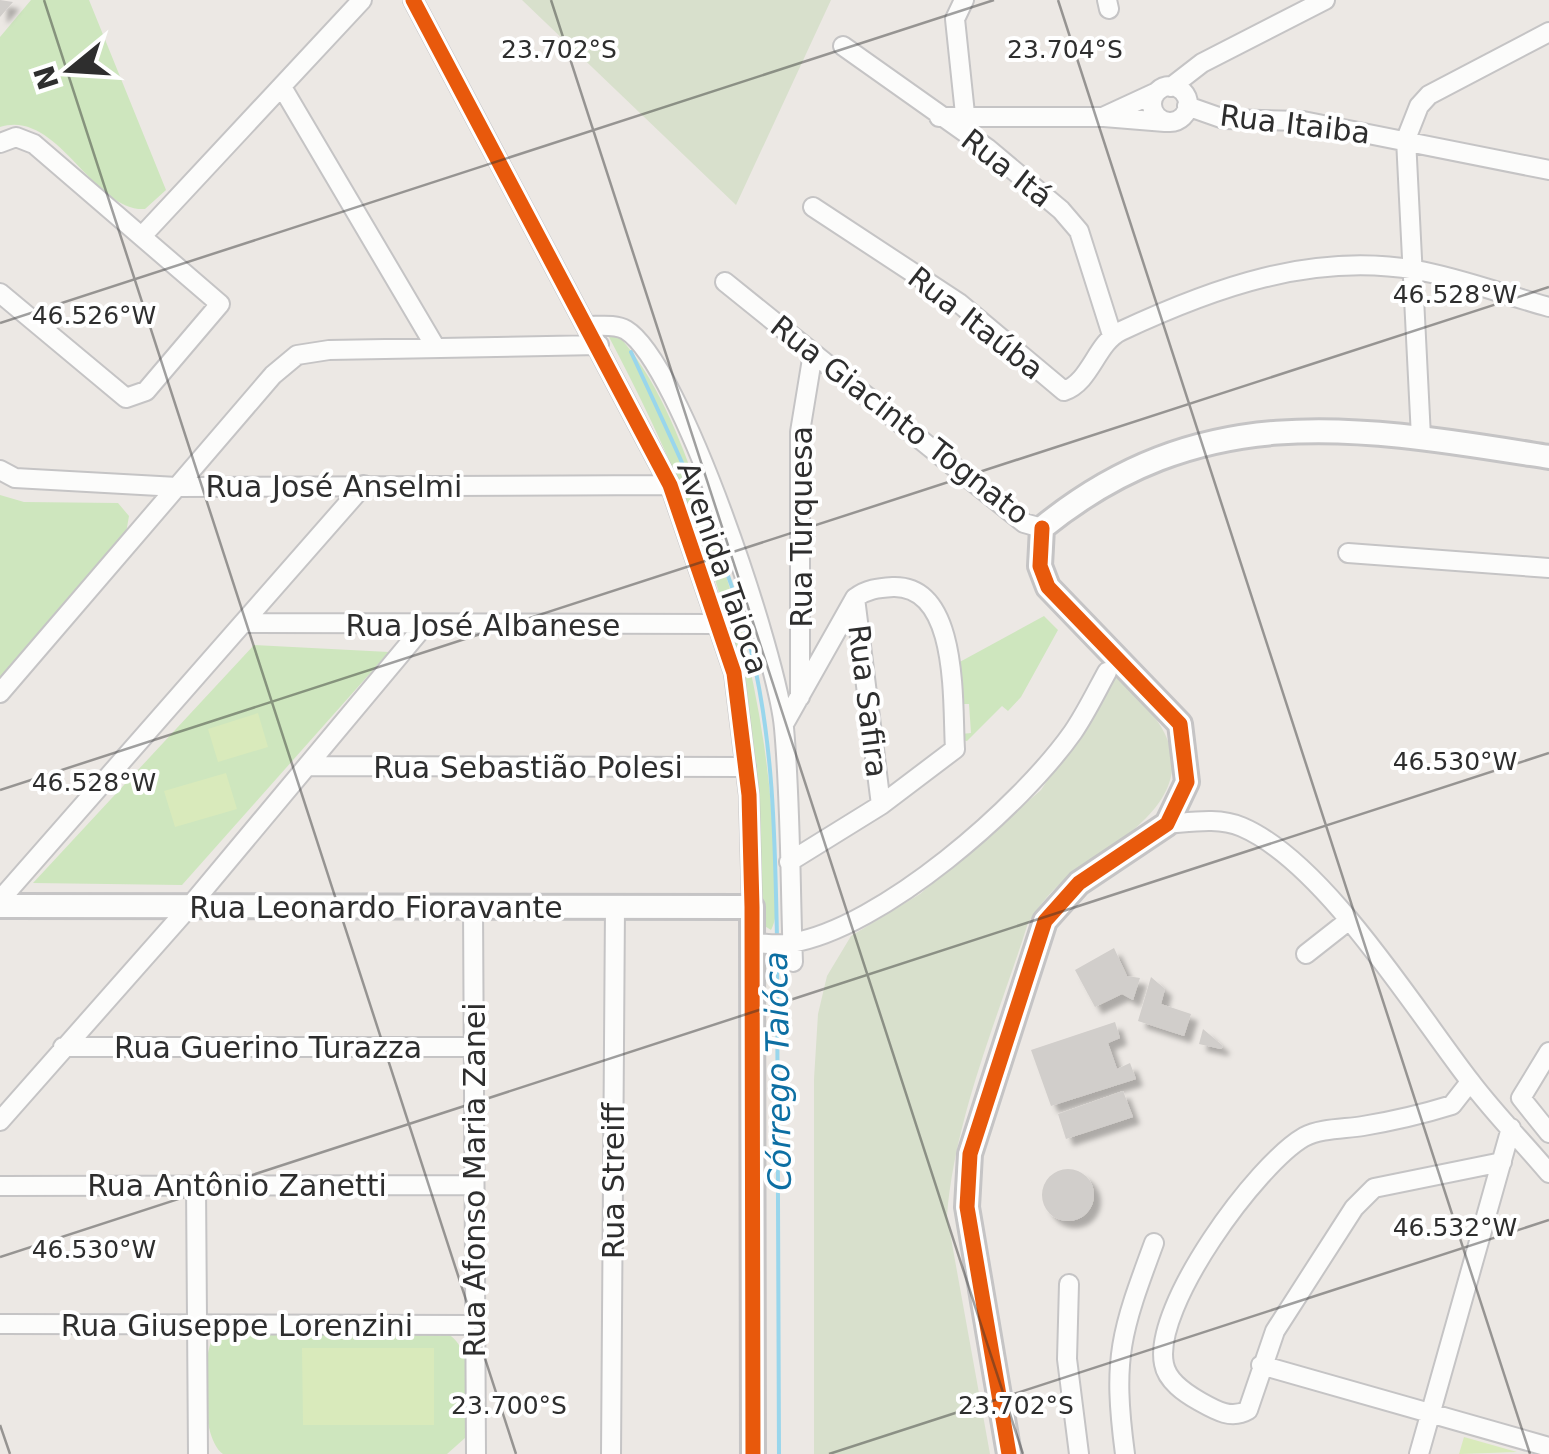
<svg xmlns="http://www.w3.org/2000/svg" width="1549" height="1454" font-family="'DejaVu Sans',sans-serif">
<defs>
<filter id="shadow"><feDropShadow dx="7" dy="7" stdDeviation="2.5" flood-color="#0004"/></filter>
</defs>
<rect width="100%" height="100%" fill="#ece8e4"/>
<path fill="#cee6be" d="M31,0H89L166,190L145,209C93,212 58,108 0,127V37Z
M616,333C656,376 680,438 699,493C741,610 768,724 774,848C776,870 781,912 771,930L760,923C759,862 759,800 751,739C734,598 675,462 609,337Z
M0,495L24,502L118,503L129,516L126,533L0,678Z
M1044,616L1058,630L1021,697L1008,711L1002,706L967,741L962,740L961,734L971,733L969,704H958L956,664Z
M254,645L389,652L182,885L33,883Z
M228,1333L448,1334C476,1350 468,1410 465,1438L447,1454H223C201,1438 202,1366 211,1342Z"/>
<path fill="#d8e0cc" d="M522,0H831L736,205Z
M1116,676C1129,691 1147,706 1158,722C1208,797 1115,842 1068,877C1051,890 1040,905 1028,923C998,1018 955,1116 947,1216L990,1454H814V1079L818,1014L827,976L851,936L920,894L1041,790Z"/>
<path fill="#d9eabb" d="M258,713L268,747L218,762L208,729Z
M226,773L237,809L175,827L164,791Z
M302,1348H434V1425H303Z
M1464,1437L1517,1452L1459,1454Z"/>
<g fill="none" stroke-linecap="round" stroke-linejoin="round">
<path stroke="#99d6ec" stroke-width="4" d="M631,352C676,449 724,546 751,650C774,744 775,843 777,939
M777,949L779,1454"/>
</g>
<path fill="#d1cecb" filter="url(#shadow)" d="M0,0L13,2L0,17Z
M1114,948L1127,976L1140,978L1133,1000L1122,994L1095,1007L1075,970Z
M1151,977L1165,989L1161,1004L1191,1014L1184,1036L1138,1021Z
M1115,1022L1120,1038L1108,1043L1117,1069L1130,1063L1136,1079L1051,1106L1031,1050Z
M1203,1029L1223,1046L1221,1049L1199,1044Z
M1123,1091L1133,1117L1066,1139L1058,1114Z
M1042 1195a26 26 0 1 1 52 0a26 26 0 1 1-52 0Z"/>
<g fill="none" stroke-linecap="round" stroke-linejoin="round">
<defs>
<path id="minor" d="M413,0L670,485L734,673L749,795L752,907
M964,0L955,19L965,114
M1107,0L1109,9
M843,46L987,148L1061,210L1079,231L1112,335
M1152 104a18 18 0 1 1 36 0a18 18 0 1 1-36 0Z
M282,87L436,348
M1171,87L1202,63L1325,0
M1187,106L1224,119L1303,121L1549,170
M1105,116L1157,92
M939,117H1104L1165,122
M0,143L16,137L34,144L220,304L146,391L126,398L0,293
M813,207L959,303L1064,391C1091,382 1096,343 1121,331C1213,288 1312,252 1416,270C1461,278 1505,295 1549,307
M142,236L362,0
M725,282L1024,523L1042,528
M589,326C601,326 616,324 626,330C681,363 778,659 784,728C791,805 790,885 793,962
M1421,437L1406,139L1419,106L1429,95L1549,32
M0,470L15,478L177,487L670,485
M1348,553L1549,568
M855,598L881,805
M246,623L719,624
M0,693L273,375L297,355L329,350L599,345
M800,697V432L813,353
M784,724L855,598C867,589 878,588 893,587C960,585 952,705 955,749L881,805L789,862
M309,766L746,767
M1167,824C1192,822 1219,817 1242,827C1324,862 1415,1010 1470,1081C1494,1113 1523,1142 1549,1173
M0,900L364,485
M473,907L476,1454
M752,943C765,943 778,946 791,943C882,928 1021,806 1073,732C1086,713 1096,692 1107,672
M1306,954L1348,921
M63,1047H473
M1549,1052L1521,1098L1549,1133
M1470,1082L1452,1105C1423,1114 1393,1121 1363,1126C1345,1129 1321,1128 1304,1137C1257,1164 1152,1307 1164,1364C1167,1381 1185,1393 1199,1401C1215,1410 1231,1420 1248,1410L1275,1331L1354,1208L1374,1188L1502,1162
M0,1121L190,906L424,626
M196,1185L198,1454
M0,1186L473,1185
M1069,1284L1067,1359L1079,1454
M0,1324L474,1325
M1261,1365L1549,1447
M611,1454L615,907
M1125,1454C1112,1357 1121,1332 1154,1243
M1419,1454L1511,1128"/>
<path id="tertiary" d="M0,906L752,907L753,1454
M1009,1454L967,1207L970,1154L1045,921L1079,883L1167,824L1187,782L1180,724L1048,587L1040,566L1042,528C1203,397 1360,427 1549,457"/>
</defs>
<use href="#minor" stroke="#c5c4c5" stroke-width="22"/>
<use href="#tertiary" stroke="#c5c4c5" stroke-width="28"/>
<use href="#minor" stroke="#fcfcfb" stroke-width="18"/>
<use href="#tertiary" stroke="#fcfcfb" stroke-width="22"/>
<defs>
<path id="cycleway" d="M413,0L670,485L734,673L749,795L752,907L753,1454
M1009,1454L967,1207L970,1154L1045,921L1079,883L1167,824L1187,782L1180,724L1048,587L1040,566L1042,528"/>
</defs>
<use href="#cycleway" stroke="#fff" stroke-width="21"/>
<use href="#cycleway" stroke="#e8590c" stroke-width="15"/>
</g>
<path fill="none" stroke="#2e2e2e" stroke-width="2.5" stroke-opacity="0.45" d="M44,0L516,1454M551,0L1023,1454M1058,0L1530,1454M0,323L994,0M0,790L1549,287M0,1257L1549,753M0,1425L10,1454M829,1454L1549,1220"/>
<g text-anchor="middle" dominant-baseline="central" stroke-width="8" stroke-linejoin="round" paint-order="stroke">
<g font-size="30" fill="#2e2e2e" stroke="#fff">
<text transform="translate(1295 124) rotate(7)">Rua Itaiba</text>
<text transform="translate(1007 168) rotate(38)">Rua Itá</text>
<text transform="translate(976 323) rotate(38)">Rua Itaúba</text>
<text transform="translate(900 420) rotate(38)">Rua Giacinto Tognato</text>
<text x="334" y="486">Rua José Anselmi</text>
<text transform="translate(801 527) rotate(-90)">Rua Turquesa</text>
<text transform="translate(723 568) rotate(71)">Avenida Taioca</text>
<text x="483" y="625">Rua José Albanese</text>
<text transform="translate(868 701) rotate(83)">Rua Safira</text>
<text x="528" y="767">Rua Sebastião Polesi</text>
<text x="376" y="907">Rua Leonardo Fioravante</text>
<text x="268" y="1047">Rua Guerino Turazza</text>
<text transform="translate(474 1180) rotate(-90)">Rua Afonso Maria Zanei</text>
<text transform="translate(613 1181) rotate(-90)">Rua Streiff</text>
<text x="237" y="1185">Rua Antônio Zanetti</text>
<text x="237" y="1325">Rua Giuseppe Lorenzini</text>
</g>
<g font-size="32" font-style="italic" fill="#0d6fa3" stroke="#fff">
<text transform="translate(778 1071) rotate(-91)">Córrego Taióca</text>
</g>
</g>
<g font-size="25" text-anchor="middle" fill="#2e2e2e" stroke="#fff" stroke-width="8" stroke-linejoin="round" paint-order="stroke">
<text x="559" y="58">23.702°S</text>
<text x="1065" y="58">23.704°S</text>
<text x="1455" y="303">46.528°W</text>
<text x="94" y="324">46.526°W</text>
<text x="1455" y="770">46.530°W</text>
<text x="94" y="791">46.528°W</text>
<text x="1455" y="1236">46.532°W</text>
<text x="94" y="1258">46.530°W</text>
<text x="509" y="1414">23.700°S</text>
<text x="1016" y="1414">23.702°S</text>
</g>
<g transform="translate(70 70) rotate(252)" stroke="#ffffff" stroke-width="8" paint-order="stroke">
<path d="M0-8L18 38L0 25L-18 38Z" fill="#2e2e2e"/>
<text y="-15" font-size="28" font-weight="bold" text-anchor="middle" fill="#2e2e2e">N</text>
</g>
</svg>
